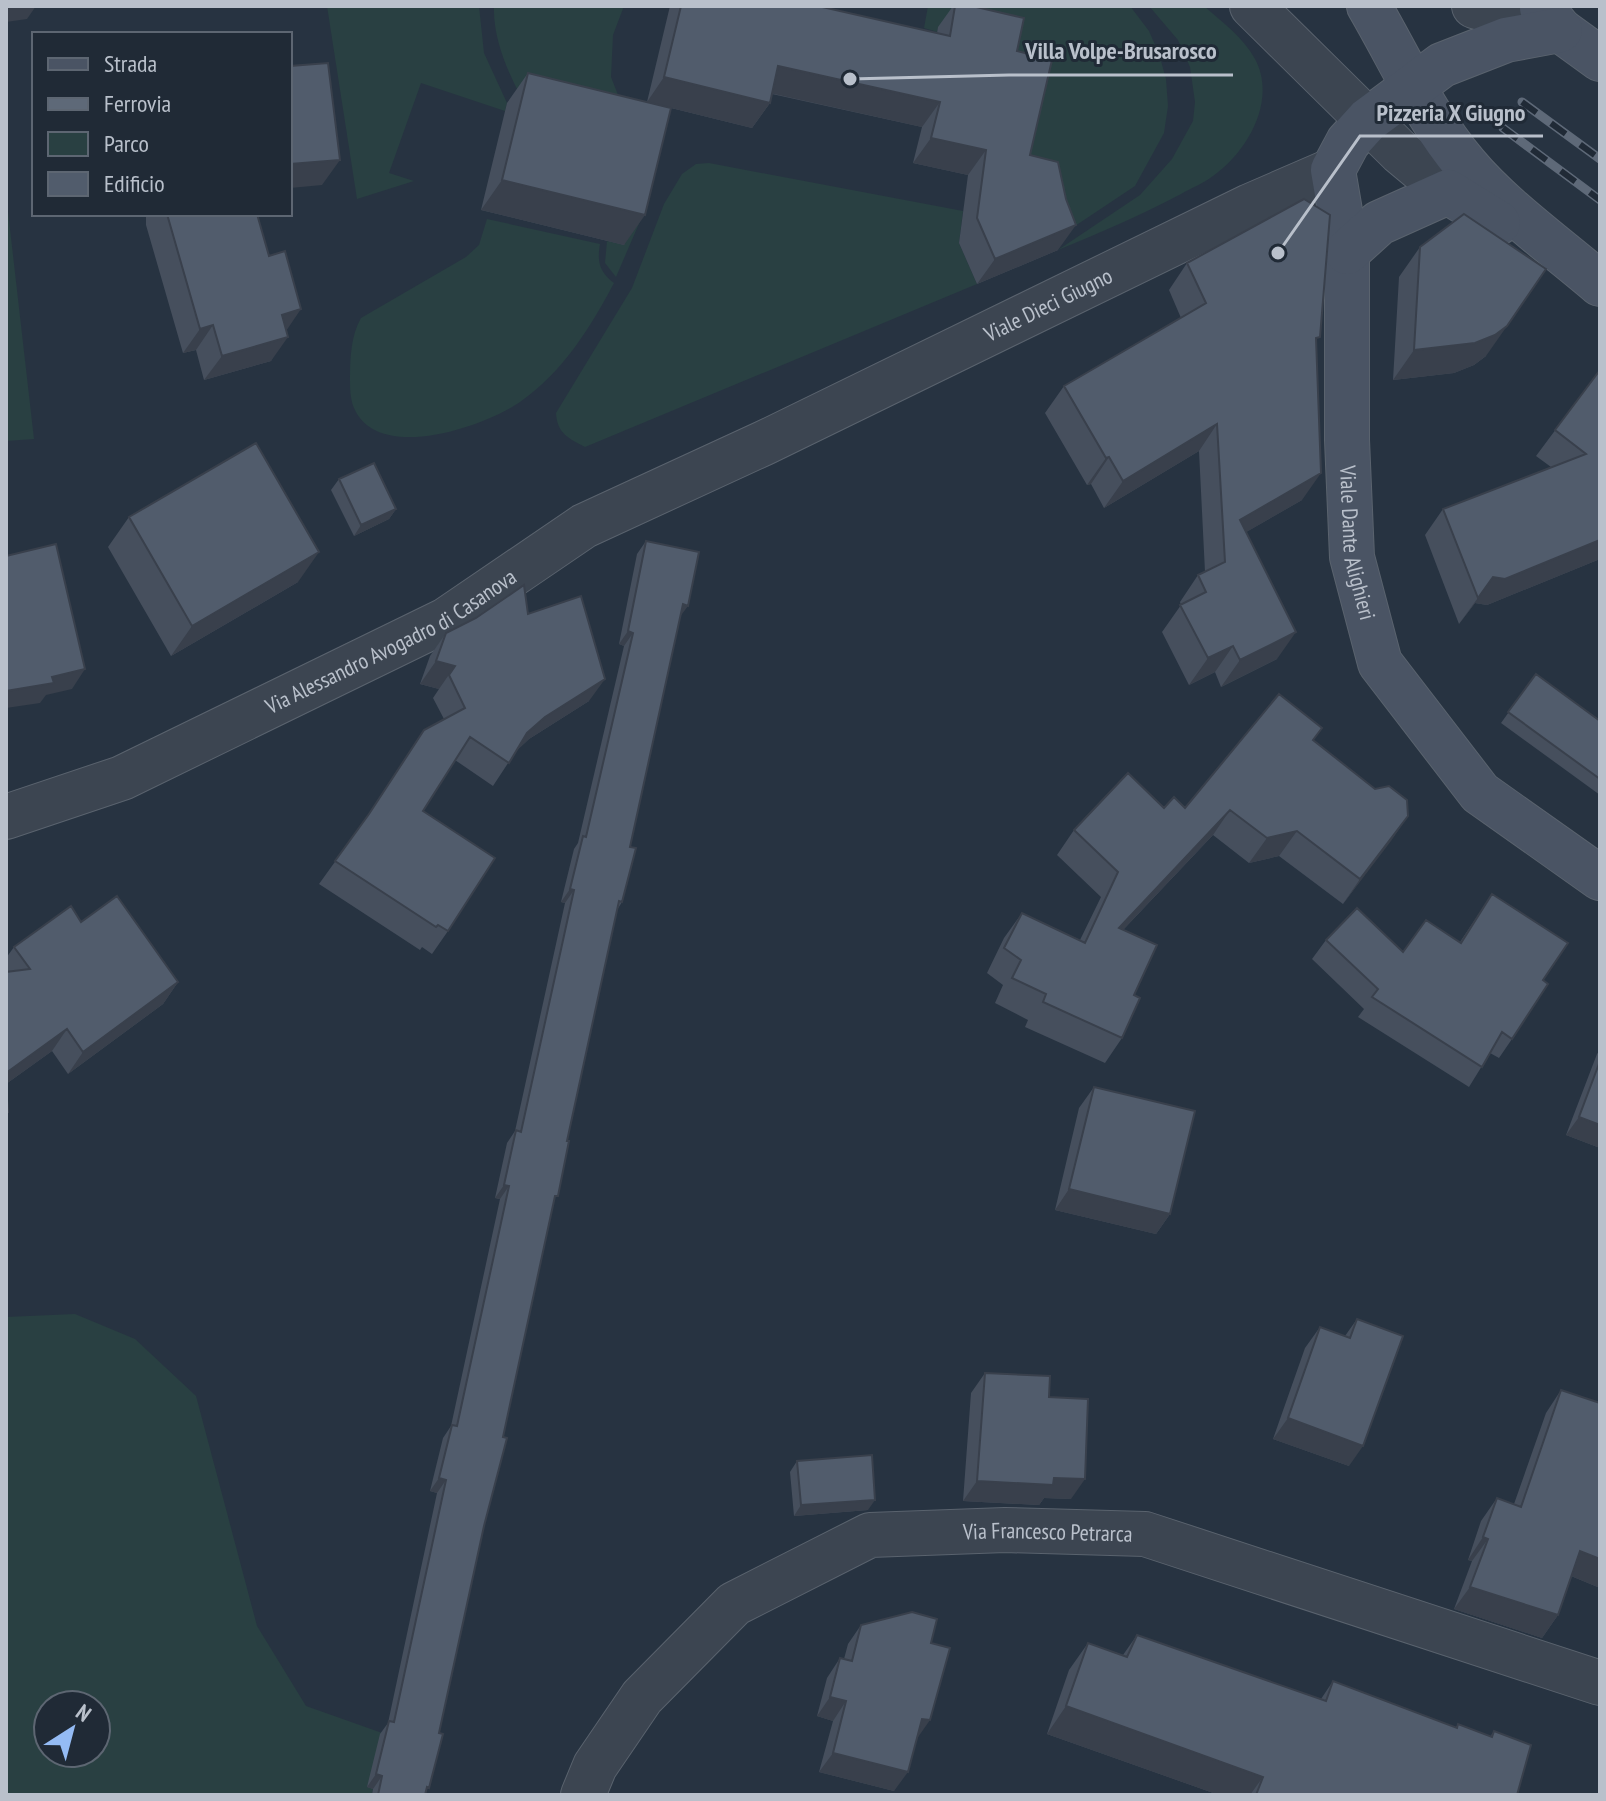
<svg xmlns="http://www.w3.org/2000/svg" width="1606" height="1801" font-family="'PT Sans Narrow',sans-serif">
<rect width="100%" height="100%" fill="#273341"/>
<path fill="#294042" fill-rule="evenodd" d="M327,6H479L484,53L507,103L505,111L421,83L389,173L414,181L357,199Z
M494,6H624L613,35L611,77L618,95L635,117L644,212L616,277L605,263L607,241L624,245C580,183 491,83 494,6Z
M928,6H1130L1149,31L1159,54L1166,79L1168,106L1164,133L1135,186L1054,240L938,28L937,32L924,28Z
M1149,6H1204C1222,22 1243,37 1255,59C1277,100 1248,151 1213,176C1204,183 1191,188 1181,194C1141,215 1100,233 1058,250L1140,195L1172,159L1193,121L1195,102L1190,67L1178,40Z
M709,163L963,211L959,243L977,284L585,447C568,438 557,433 556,413L632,288L664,204L682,174L696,164Z
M6,194L34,439L6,441Z
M487,219L600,244C597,261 599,272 614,283C591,327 562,373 520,402C485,426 378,464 354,408C350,399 350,387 350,377C350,358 351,335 361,318L466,257L479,245Z
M75,1314L135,1339L196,1396L257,1626L306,1706L385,1734L367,1787L373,1789L372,1795H6V1317ZM48,1705H96V1753H48Z"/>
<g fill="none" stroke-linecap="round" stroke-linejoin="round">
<defs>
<g id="minor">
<path id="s1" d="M6,817L122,778L446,620L584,526L764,443L1250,206L1333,170"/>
<path id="s2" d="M583,1795L595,1766L642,1697L734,1604L870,1535L1005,1530L1145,1534L1600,1683"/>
</g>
<path id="tertiary" d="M1252,6L1400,152L1448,192
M1474,6L1560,30"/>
<g id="secondary">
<path d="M1369,6C1400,59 1426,118 1466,165C1501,207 1558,248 1600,284"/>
<path d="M1542,8L1560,30L1600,59"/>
<path id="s3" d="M1560,30L1506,40L1442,65L1368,120L1348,142L1333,170L1347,252V440L1352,557L1380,663L1480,793L1600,878"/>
<path d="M1347,252L1379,223L1448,192L1498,223"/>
</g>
</defs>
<use href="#minor" stroke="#5a636e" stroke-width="46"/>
<use href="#tertiary" stroke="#5a636e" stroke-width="46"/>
<use href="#secondary" stroke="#5a636e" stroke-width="46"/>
<use href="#minor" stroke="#3c4551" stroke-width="44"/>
<use href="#tertiary" stroke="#3c4551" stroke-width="44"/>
<use href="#secondary" stroke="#4a5464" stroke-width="44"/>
<defs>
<path id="rail" d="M1522,102L1600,159
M1503,128L1600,200"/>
</defs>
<use href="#rail" stroke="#5e6978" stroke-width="9"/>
<use href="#rail" stroke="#202a36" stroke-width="6" stroke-dasharray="18" stroke-linecap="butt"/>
</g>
<path fill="#464f5d" d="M670,6H818L937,33L938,27L953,6H972L1017,51L1030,155L1058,250L977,284L959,243L968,175L913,163L922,127L772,94L770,103L752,128L671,108L624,245L481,210L507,103L528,73L647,102Z
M146,214H257L286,330L271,361L204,380L196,350L183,353L146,225Z
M1420,247L1486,356L1474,365L1454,373L1393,380L1399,277Z
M1187,263L1316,342L1302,500L1246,532L1277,659L1221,687L1215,672L1189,685L1162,632L1181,605L1180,602L1198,575L1205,572L1199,451L1104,508L1091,484L1087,485L1045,413L1064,386L1181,318L1169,290Z
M1600,370V559L1487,605L1475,603L1459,624L1425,535L1443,509L1551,467L1536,456Z
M339,479L396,509L389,519L354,536L331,490Z
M129,517L298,582L171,656L108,547Z
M646,541L680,617L630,847L622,902L617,910L425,1795H372L373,1789L367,1787L380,1734L388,1723L437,1493L430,1491L443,1438L451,1426L500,1199L495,1198L507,1143L515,1131L565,903L561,902L574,849L578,843L624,646L619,644L637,554Z
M528,614L589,701L529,739L516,751L493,786L455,760L423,811L448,931L432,954L422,947L420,950L319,884L360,827L424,730L444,719L433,698L439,689L420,684L430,656L446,633Z
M1536,674L1600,721V795L1501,723Z
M1313,741L1408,816L1343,904L1279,856L1249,863L1213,835L1123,930L1134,995L1122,1038L1105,1063L1025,1027L1028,1020L995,1003L1003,985L987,973L1004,938L1022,913L1080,940L1101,897L1057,855L1074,830L1164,808H1185Z
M1492,894L1543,980L1512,1039L1499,1058L1490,1053L1469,1087L1358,1017L1364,1009L1312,959L1326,940L1403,952L1460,942Z
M81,922L178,982L163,1004L68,1074L52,1051L6,1084V958L14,947Z
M1600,1050V1148L1566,1135L1597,1054Z
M1094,1087L1170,1214L1156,1234L1055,1210L1079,1108Z
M1357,1319L1349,1466L1273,1439L1305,1348L1320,1327L1345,1336Z
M985,1373L1049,1397L1071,1499L1044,1498L1039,1505L963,1501L971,1393Z
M1561,1390L1600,1403V1588L1571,1576L1558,1615L1542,1638L1454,1609L1472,1561L1468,1560L1481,1521L1497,1498L1514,1504L1546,1413Z
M797,1461L868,1510L794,1516L790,1472Z
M861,1625L931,1643L916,1740L894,1791L819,1772L833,1721L817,1716L827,1678L840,1658L844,1659L848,1644Z
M1137,1635L1321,1699L1333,1681L1456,1728L1458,1724L1490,1737L1494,1731L1517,1795H1219L1047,1734L1069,1670L1088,1643L1123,1655Z"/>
<path fill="#39404c" d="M6,6H36L27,19L6,22Z
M778,66L940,102L922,127L761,91Z
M664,77L770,103L752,128L647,102Z
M931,138L986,150L968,175L913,163Z
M340,160L322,185L290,188V164Z
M502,180L645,215L624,245L481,210Z
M1076,225L1058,250L977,284L995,259Z
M301,309L284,334L282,315Z
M213,325L196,350L183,353L200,329Z
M1507,326L1486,356L1474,365L1454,373L1393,380L1414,350Z
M288,337L271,361L204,380L222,356Z
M1217,424L1199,451L1104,508L1123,481Z
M1109,457L1091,484L1087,485L1106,458Z
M1321,473L1302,500L1224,545L1240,520Z
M396,509L389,519L354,536L361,525Z
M1600,540V559L1487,605L1475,603L1459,624L1493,577Z
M319,552L298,582L171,656L192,626Z
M683,604L688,606L679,618Z
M628,631L633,633L624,646L619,644Z
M1296,632L1277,659L1221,687L1240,660Z
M1233,646L1215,672L1189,685L1208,658Z
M436,661L455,666L439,689L420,684Z
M85,669L72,689L46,695L40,703L6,708V691L52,677Z
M605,679L589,701L529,739L511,756L527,733L545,717Z
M1230,810L1213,835L1101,953L1119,928Z
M1408,816L1391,841L1343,904L1360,879Z
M1297,831L1279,856L1249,863L1267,838Z
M570,889L574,890L565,903L561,902Z
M178,982L163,1004L68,1074L83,1052Z
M67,1029L52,1051L6,1084V1073Z
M1579,1117L1600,1125V1148L1566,1135Z
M504,1185L509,1186L500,1199L495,1198Z
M1069,1189L1170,1214L1156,1234L1055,1210Z
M1288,1418L1363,1446L1349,1466L1273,1439Z
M439,1478L446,1480L437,1493L430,1491Z
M1054,1478L1085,1479L1071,1499L1044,1498L1039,1505L963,1501L977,1481Z
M875,1500L868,1510L794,1516L801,1505Z
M1483,1537L1488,1539L1472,1561L1468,1560Z
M1580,1551L1600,1559V1588L1564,1573Z
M1470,1587L1558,1615L1542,1638L1454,1609Z
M830,1697L846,1701L833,1721L817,1716Z
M1066,1706L1263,1777L1250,1795H1219L1047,1734Z
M922,1719L930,1720L916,1740Z
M833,1753L908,1772L894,1791L819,1772Z
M376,1774L382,1776L373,1789L367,1787Z"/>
<path fill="#515c6c" stroke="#39404c" stroke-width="2" d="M681,6H818L950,36L955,6H972L1024,18L1017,51L1052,60L1030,155L1058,162L1066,199L1076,225L995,259L977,218L986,150L931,138L940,102L778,66L770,103L664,77Z
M328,63L340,160L290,164V66Z
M528,73L671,108L645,215L502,180Z
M1304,199L1330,215L1320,337L1316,338L1321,473L1240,520L1296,632L1240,660L1233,646L1208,658L1180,605L1206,592L1198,575L1225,562L1217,424L1123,481L1109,457L1106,458L1064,386L1206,303L1187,263Z
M167,214H257L269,256L285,251L301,309L282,315L288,337L222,356L213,325L200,329Z
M1464,214L1546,269L1507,326L1495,335L1475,343L1414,350L1420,247Z
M1600,370V540L1505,579L1493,577L1478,598L1443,509L1586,454L1555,430Z
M256,443L319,552L192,626L129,517Z
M374,463L396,509L361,525L339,479Z
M646,541L699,552L688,606L683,604L630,847L636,848L622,902L619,901L567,1141H569L558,1196H555L503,1437L507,1438L484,1526L439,1733L443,1734L429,1788L427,1787L425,1795H378L382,1776L376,1774L389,1721L394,1722L446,1480L439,1478L452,1425L457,1426L509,1186L504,1185L516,1130L521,1132L574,890L570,889L583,836L586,837L633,633L628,631Z
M56,544L85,669L52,677L54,683L6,691V556Z
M524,585L528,614L581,596L605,679L545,717L527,733L509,763L470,737L423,811L495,858L448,931L438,925L436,927L335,861L369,814L424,730L465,708L449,675L455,666L436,661L446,633L476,618Z
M1536,674L1600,721V779L1508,712Z
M1279,694L1322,728L1313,740L1375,789L1389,786L1407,800L1408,816L1360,879L1297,831L1267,838L1230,810L1119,928L1157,945L1134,995L1140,998L1122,1038L1043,1002L1046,994L1012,978L1021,960L1004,948L1022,913L1085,943L1118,872L1074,830L1128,773L1164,808L1174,797L1185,808Z
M1492,894L1568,943L1543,980L1548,984L1512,1039L1502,1032L1482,1067L1372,997L1378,989L1326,940L1357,908L1403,952L1426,920L1461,943Z
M117,896L178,982L83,1052L67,1029L6,1073V972L30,969L14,947L71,906L81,922Z
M1600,1061V1125L1579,1117Z
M6,1086L8,1112H6Z
M1094,1087L1195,1111L1170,1214L1069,1189Z
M1357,1319L1403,1336L1363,1446L1288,1418L1320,1327L1350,1338Z
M985,1373L1050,1376L1049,1397L1088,1399L1085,1479L1054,1478L1053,1485L977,1481Z
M1561,1390L1600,1403V1559L1580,1551L1558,1615L1470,1587L1488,1539L1483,1537L1497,1498L1521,1507Z
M872,1455L875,1500L801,1505L797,1461Z
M912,1612L937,1619L931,1643L950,1648L930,1720L922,1719L908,1772L833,1753L846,1701L830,1697L840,1658L852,1661L861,1625Z
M1137,1635L1326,1701L1333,1681L1457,1728L1458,1724L1492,1737L1494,1731L1531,1745L1517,1795H1256L1263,1777L1066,1706L1088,1643L1127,1657Z"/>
<g text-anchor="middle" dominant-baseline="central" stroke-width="6" stroke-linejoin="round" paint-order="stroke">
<g font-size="22" fill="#b9c0cb" stroke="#202a36">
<text stroke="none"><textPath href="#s1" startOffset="1164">Viale Dieci Giugno</textPath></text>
<text stroke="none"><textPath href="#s3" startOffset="652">Viale Dante Alighieri</textPath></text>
<text stroke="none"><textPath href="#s1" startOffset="424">Via Alessandro Avogadro di Casanova</textPath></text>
<text stroke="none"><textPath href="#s2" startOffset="576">Via Francesco Petrarca</textPath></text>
</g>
</g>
<path fill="none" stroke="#b9c0cb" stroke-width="3" d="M850 79L1009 75H1233M1278 253L1360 136H1543"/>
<g fill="#b9c0cb" stroke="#202a36" stroke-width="3">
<circle cx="850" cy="79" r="8"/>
<circle cx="1278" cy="253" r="8"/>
</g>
<g font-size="24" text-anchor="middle" font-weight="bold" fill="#b9c0cb" stroke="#202a36" stroke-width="6" stroke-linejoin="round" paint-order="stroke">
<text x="1121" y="59">Villa Volpe-Brusarosco</text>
<text x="1451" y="121">Pizzeria X Giugno</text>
</g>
<rect width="1606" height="1801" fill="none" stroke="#b9c0cb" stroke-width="16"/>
<rect x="32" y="32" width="260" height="184" fill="#202a36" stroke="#5d6672" stroke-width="2"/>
<rect x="48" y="58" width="40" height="12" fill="#4a5464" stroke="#5d6672" stroke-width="2"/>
<text x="104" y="72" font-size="24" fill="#b9c0cb">Strada</text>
<rect x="48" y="98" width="40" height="12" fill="#5e6978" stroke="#5d6672" stroke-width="2"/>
<text x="104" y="112" font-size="24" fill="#b9c0cb">Ferrovia</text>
<rect x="48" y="132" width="40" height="24" fill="#294042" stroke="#5d6672" stroke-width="2"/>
<text x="104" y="152" font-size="24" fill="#b9c0cb">Parco</text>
<rect x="48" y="172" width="40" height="24" fill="#515c6c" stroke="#5d6672" stroke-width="2"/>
<text x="104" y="192" font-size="24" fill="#b9c0cb">Edificio</text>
<g transform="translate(72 1729) rotate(36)"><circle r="38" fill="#202a36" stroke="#5d6672" stroke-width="2"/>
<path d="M0-6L14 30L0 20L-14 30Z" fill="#94bbf4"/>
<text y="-12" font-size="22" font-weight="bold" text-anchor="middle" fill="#b9c0cb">N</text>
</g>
</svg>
